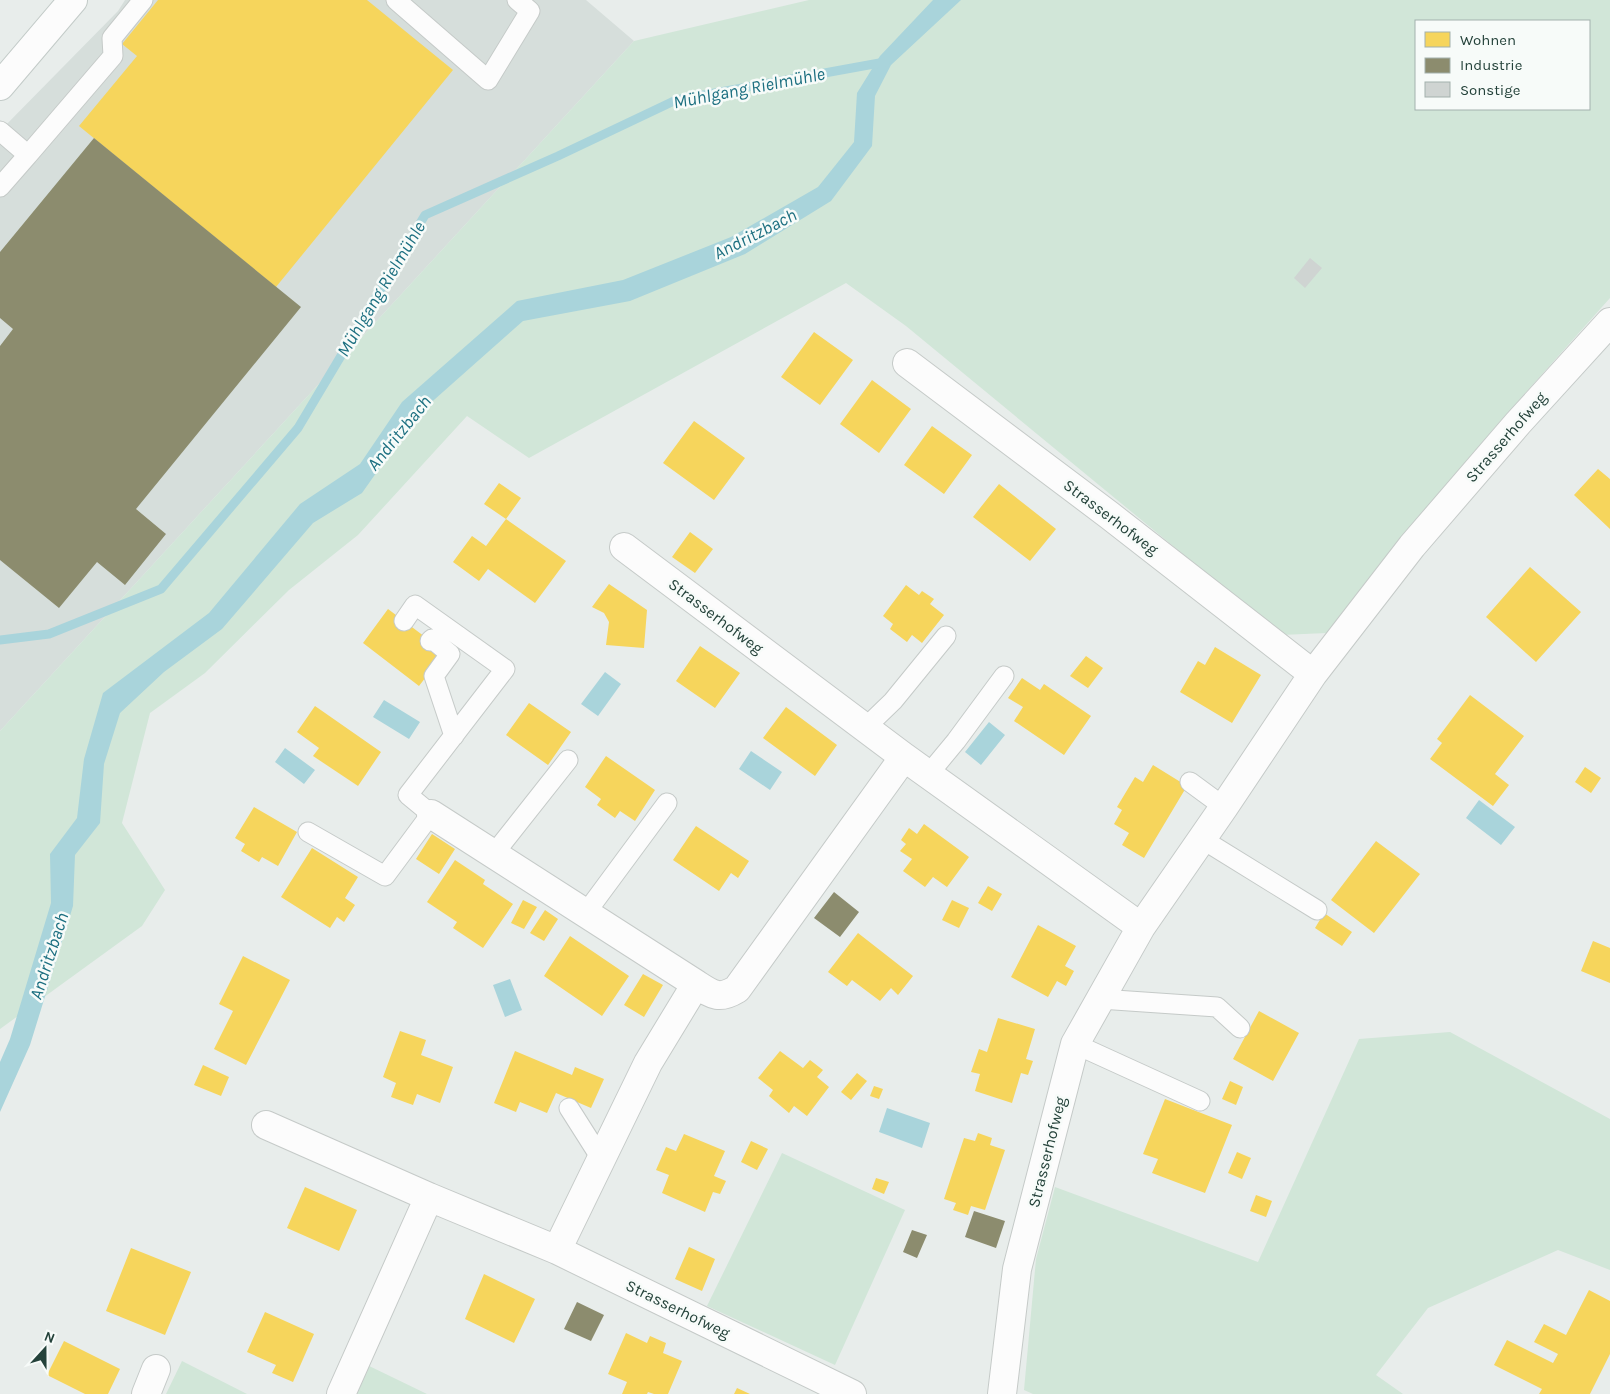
<svg xmlns="http://www.w3.org/2000/svg" width="1610" height="1394" font-family="Karla,sans-serif">
<rect width="100%" height="100%" fill="#e8edeb"/>
<path fill="#d6dedb" d="M125,0H586L634,41L0,731V131L118,11Z"/>
<path fill="#d1e6d8" fill-rule="evenodd" d="M809,0H1610V298L1496,426L1327,633L1281,635L906,326L846,283L529,458L467,416L358,535L289,590L205,673L150,713L122,823L165,890L142,926L0,1029V731L634,41ZM1416,21H1589V109H1416Z
M1450,1032L1610,1119V1270L1558,1250L1428,1308L1376,1375L1403,1394H1033L1024,1390L1036,1259L1055,1187L1258,1262L1359,1039Z
M782,1153L905,1210L835,1365L707,1306Z
M182,1361L247,1394H166Z
M363,1363L427,1394H349Z"/>
<path fill="#a9d4db" d="M933,0H961L891,65L875,96L872,146L831,201L745,254L630,301L523,321L417,415L362,493L313,523L222,629L164,672L120,713L104,764L100,823L75,855L73,906L30,1045L0,1112V1062L10,1039L51,903L50,854L77,818L84,759L103,693L209,613L300,504L360,464L402,402L517,301L623,280L731,237L818,187L854,142L857,93L880,56Z
M605,672L621,684L598,716L581,704Z
M384,700L420,722L409,739L373,717Z
M989,722L1005,735L981,765L965,752Z
M285,748L315,770L304,784L275,762Z
M751,751L782,772L770,790L739,769Z
M1479,800L1515,827L1501,845L1466,818Z
M510,979L522,1010L505,1017L493,985Z
M887,1108L930,1123L922,1148L879,1132Z"/>
<path fill="#f6d55c" d="M158,0H367L453,70L276,287L79,126L137,56L122,44Z
M814,332L853,360L820,405L781,377Z
M872,380L911,409L879,453L840,424Z
M694,421L745,458L714,500L663,463Z
M932,426L972,455L944,494L904,465Z
M1598,469L1610,479V529L1574,495Z
M499,483L521,498L506,519L484,504Z
M999,484L1056,529L1030,561L973,517Z
M506,519L566,561L535,603L488,569L479,581L453,562L472,536L486,546Z
M690,532L713,549L695,573L672,557Z
M1530,567L1581,612L1536,662L1486,617Z
M609,584L647,610L644,648L606,645L609,622L604,613L592,607Z
M906,585L919,595L922,591L934,599L930,604L944,615L922,643L912,635L907,642L890,629L893,624L883,616Z
M388,609L445,652L419,686L363,643Z
M700,646L740,673L715,708L676,681Z
M1215,647L1261,675L1232,723L1180,692L1198,661L1205,665Z
M1086,656L1103,668L1088,688L1070,676Z
M1022,678L1040,690L1044,684L1091,716L1064,755L1014,721L1023,707L1008,698Z
M1470,695L1524,736L1495,774L1509,785L1493,806L1430,759L1442,743L1437,739Z
M529,703L571,732L548,765L506,735Z
M315,706L381,752L358,786L313,756L319,748L297,732Z
M786,707L837,745L815,776L763,738Z
M606,756L655,790L635,821L620,811L615,818L597,805L601,799L585,787Z
M1153,765L1187,786L1144,858L1122,845L1129,833L1114,824L1122,810L1117,807L1135,777L1143,782Z
M1585,767L1601,778L1591,793L1575,782Z
M254,807L297,832L278,866L262,857L259,862L241,851L245,844L235,838Z
M924,824L969,857L947,887L933,877L925,887L903,871L912,859L900,851L906,844L901,840L909,828L917,834Z
M696,826L749,861L738,878L731,873L719,891L673,860Z
M432,834L455,849L439,874L416,859Z
M1376,841L1420,874L1374,933L1331,900Z
M312,848L358,877L345,898L355,905L344,922L337,917L330,928L281,897Z
M455,860L485,880L483,884L513,904L483,948L453,928L457,922L427,902Z
M988,886L1002,894L992,911L978,903Z
M523,900L537,907L524,929L511,923Z
M952,900L969,908L959,928L942,920Z
M545,910L558,919L544,941L530,933Z
M1324,913L1352,932L1342,946L1315,928Z
M1038,925L1076,946L1065,966L1074,971L1066,986L1057,981L1048,997L1011,977Z
M858,933L913,976L898,995L891,988L880,1001L852,980L847,986L828,972Z
M570,936L629,976L602,1016L544,976Z
M1593,941L1610,948V983L1581,971Z
M243,956L290,980L246,1065L214,1049L233,1011L219,1004Z
M643,974L663,985L644,1017L624,1005Z
M1259,1011L1299,1033L1273,1081L1233,1059Z
M998,1018L1035,1029L1026,1059L1033,1061L1028,1075L1021,1073L1012,1103L975,1091L980,1074L971,1072L979,1049L987,1052Z
M400,1031L426,1040L421,1055L453,1067L440,1103L417,1094L413,1105L391,1097L396,1083L383,1077Z
M515,1051L572,1075L575,1067L604,1079L591,1108L556,1093L547,1113L520,1102L516,1112L494,1103Z
M780,1051L803,1068L810,1060L823,1070L817,1077L829,1087L807,1116L794,1106L789,1113L769,1096L773,1090L758,1078Z
M203,1065L229,1077L221,1096L194,1085Z
M857,1073L867,1081L851,1100L841,1092Z
M1230,1081L1243,1087L1236,1105L1222,1099Z
M874,1086L883,1089L879,1099L870,1096Z
M1165,1099L1232,1125L1205,1193L1152,1173L1158,1159L1143,1154Z
M978,1133L992,1138L990,1145L1005,1150L985,1210L971,1206L968,1215L953,1210L956,1203L944,1199L964,1138L975,1141Z
M684,1134L725,1151L714,1176L726,1181L720,1194L713,1192L705,1212L662,1193L669,1175L656,1170L666,1147L676,1151Z
M751,1141L768,1149L757,1170L741,1162Z
M1237,1152L1251,1158L1242,1179L1228,1173Z
M876,1178L889,1182L884,1194L872,1189Z
M305,1187L357,1210L339,1251L287,1228Z
M1256,1195L1272,1201L1266,1217L1250,1211Z
M689,1247L715,1259L702,1291L675,1279Z
M131,1248L191,1272L165,1335L106,1311Z
M484,1274L535,1299L514,1343L465,1319Z
M1589,1290L1610,1301V1354L1590,1394H1539L1542,1389L1494,1365L1507,1340L1553,1363L1558,1354L1534,1342L1544,1324L1566,1335Z
M265,1312L314,1334L293,1382L272,1373L276,1365L247,1352Z
M626,1333L647,1343L650,1336L666,1343L663,1353L682,1361L668,1394H654L648,1392L647,1394H622L627,1382L608,1374Z
M64,1341L120,1369L108,1394H85L47,1375Z
M737,1388L750,1394H734Z"/>
<path fill="#8c8c6e" d="M94,138L301,307L136,509L166,534L125,585L97,562L59,608L0,560V346L13,329L0,318V252Z
M834,892L859,912L840,937L814,918Z
M974,1211L1005,1221L996,1248L965,1237Z
M912,1230L927,1235L917,1258L903,1252Z
M577,1302L604,1315L591,1341L564,1329Z"/>
<g fill="none" stroke-linecap="round" stroke-linejoin="round">
<path stroke="#a9d4db" stroke-width="9" d="M0,640L49,634L161,589L298,428L425,215L558,156L676,100L885,62"/>
</g>
<path fill="#cfd4d2" d="M1310,258L1322,268L1305,288L1294,278Z"/>
<g fill="none" stroke-linecap="round" stroke-linejoin="round">
<defs>
<path id="lane" d="M396,0L488,80L530,11L517,0
M0,131L28,155L0,187
M28,155L113,56L112,38L143,0
M430,641L432,639L450,654L434,676L454,736
M864,729L893,701L946,636
M927,776L956,741L1004,676
M1190,782L1224,807
M308,832L385,876L431,814L408,795L505,669L415,605L404,621
M1202,839L1317,910
M493,855L568,760
M585,914L667,803
M1100,999L1217,1007L1240,1028
M1075,1044L1200,1101
M569,1108L602,1160"/>
<path id="street" d="M907,363L1109,515L1313,674
M904,757L1141,927
M431,814L696,984
M266,1125L429,1197L341,1394
M429,1197L557,1250L852,1394
M557,1250L648,1063L696,984C713,995 719,1000 737,989L904,757L624,547
M146,1394L156,1369
M1002,1394L1017,1269L1075,1044L1141,927L1224,807L1313,674L1412,546L1518,423L1610,322"/>
<path id="secondary" d="M0,86L73,0"/>
</defs>
<use href="#lane" stroke="#c5cac8" stroke-width="21"/>
<use href="#street" stroke="#c5cac8" stroke-width="30"/>
<use href="#secondary" stroke="#c3cbc8" stroke-width="30"/>
<use href="#lane" stroke="#fcfcfc" stroke-width="19"/>
<use href="#street" stroke="#fcfcfc" stroke-width="28"/>
<use href="#secondary" stroke="#fcfcfc" stroke-width="28"/>
</g>
<g text-anchor="middle" dominant-baseline="central" stroke-width="5" stroke-linejoin="round" paint-order="stroke">
<g font-size="16" fill="#24423a" stroke="#f7fbf9">
<text transform="translate(1506 437) rotate(-49)">Strasserhofweg</text>
<text transform="translate(1111 517) rotate(37)">Strasserhofweg</text>
<text transform="translate(716 616) rotate(37)">Strasserhofweg</text>
<text transform="translate(1047 1152) rotate(-76)">Strasserhofweg</text>
<text transform="translate(678 1309) rotate(26)">Strasserhofweg</text>
</g>
<g font-size="18" font-style="italic" fill="#1c6f80" stroke="#f7fbf9">
<text transform="translate(749 88) rotate(-11)">Mühlgang Rielmühle</text>
<text transform="translate(755 234) rotate(-27)">Andritzbach</text>
<text transform="translate(381 289) rotate(-59)">Mühlgang Rielmühle</text>
<text transform="translate(399 433) rotate(-51)">Andritzbach</text>
<text transform="translate(49 956) rotate(-72)">Andritzbach</text>
</g>
</g>
<rect x="1415" y="20" width="175" height="90" fill="#f7fbf9" stroke="#a3b1ad"/>
<rect x="1425" y="32" width="25" height="15" fill="#f6d55c" stroke="#a3b1ad"/>
<text x="1460" y="45" font-size="15" fill="#24423a">Wohnen</text>
<rect x="1425" y="58" width="25" height="15" fill="#8c8c6e" stroke="#a3b1ad"/>
<text x="1460" y="70" font-size="15" fill="#24423a">Industrie</text>
<rect x="1425" y="82" width="25" height="15" fill="#cfd4d2" stroke="#a3b1ad"/>
<text x="1460" y="95" font-size="15" fill="#24423a">Sonstige</text>
<g transform="translate(45 1349) rotate(21)" stroke="#f7fbf9" stroke-width="4" paint-order="stroke">
<path d="M0-4L9 19L0 12L-9 19Z" fill="#24423a"/>
<text y="-8" font-size="14" font-weight="bold" text-anchor="middle" fill="#24423a">N</text>
</g>
</svg>
